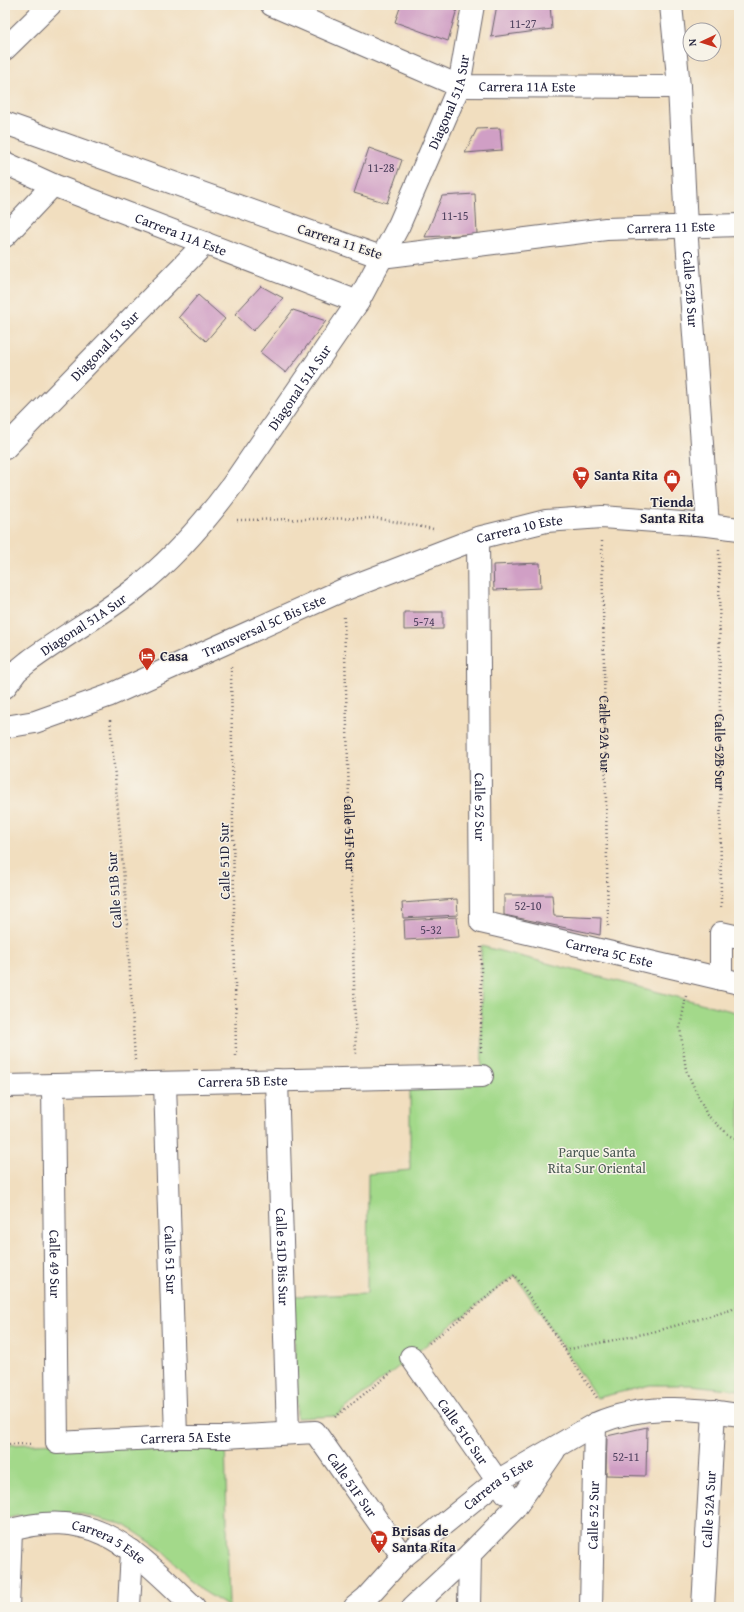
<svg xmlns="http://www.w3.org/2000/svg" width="744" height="1612" font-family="'Gentium Book Plus',serif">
<rect width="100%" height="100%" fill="#f7f3e8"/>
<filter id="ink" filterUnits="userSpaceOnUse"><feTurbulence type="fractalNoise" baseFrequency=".025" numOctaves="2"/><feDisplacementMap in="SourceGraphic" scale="8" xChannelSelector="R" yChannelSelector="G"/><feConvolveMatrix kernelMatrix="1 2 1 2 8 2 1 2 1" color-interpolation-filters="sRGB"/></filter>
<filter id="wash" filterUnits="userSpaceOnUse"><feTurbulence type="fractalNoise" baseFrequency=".012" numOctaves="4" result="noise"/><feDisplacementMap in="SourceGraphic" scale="16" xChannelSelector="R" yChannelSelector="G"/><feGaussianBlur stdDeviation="0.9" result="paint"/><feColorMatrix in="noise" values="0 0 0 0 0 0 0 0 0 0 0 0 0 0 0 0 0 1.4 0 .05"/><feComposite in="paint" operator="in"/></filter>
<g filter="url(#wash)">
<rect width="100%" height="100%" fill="#f1debf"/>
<path fill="#a3d98a" stroke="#627e62" d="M481,946L739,1013V1390L691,1385H650L597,1398L515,1275L336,1416L297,1418L293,1296L367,1294L368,1174L410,1170V1078L482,1076Z
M225,1437L229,1607L200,1589L162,1550L125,1525L78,1513L17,1516L5,1519V1445Z"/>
<g id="blocks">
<path fill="#d09fc5" d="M401,5H458L448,41L395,22Z
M497,5H550L552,29L491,37Z
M500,128L502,150L465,153L477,129Z
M369,148L402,160L387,203L354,193Z
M475,194L477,234L425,237L442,196Z
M261,286L283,298L253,331L235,314Z
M198,295L225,319L206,341L179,317Z
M293,310L326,321L286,373L260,352Z
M540,563L541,588L494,590L493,565Z
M404,612H443V629L404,630Z
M504,895H552L554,916L601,918L600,935L504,915Z
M457,899L458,915L403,918L402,903Z
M457,917L459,937L405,940L404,920Z
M647,1427L646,1476L606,1475L607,1436Z"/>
</g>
</g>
<g filter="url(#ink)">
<use href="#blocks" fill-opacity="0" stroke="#6a6469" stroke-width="1"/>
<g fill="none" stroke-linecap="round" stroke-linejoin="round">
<defs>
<g id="minor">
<path id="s4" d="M272,5L459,86L679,87"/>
<path id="s5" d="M671,5L679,87L686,226L708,525"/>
<path d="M5,49L50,5"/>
<path id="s6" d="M5,123L381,257L606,229L739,225"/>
<path id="s7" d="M5,163L53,185L358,302"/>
<path d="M5,236L53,185"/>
<path id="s8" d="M5,448L205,243"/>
<path id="s9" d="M478,538L481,922L739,983"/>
<path id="s10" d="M5,687L17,671L28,662C63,636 102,615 136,588C174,558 205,522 233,484L358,302L399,225L459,86L473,5"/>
<path id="s11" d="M5,727L35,722L108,696L343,590L478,538L546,521L602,517L708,525L739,529"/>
<path d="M721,979V933L739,937"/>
<path id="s12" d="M277,1080L288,1433"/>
<path id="s13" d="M165,1083L176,1437"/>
<path id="s14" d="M53,1085L57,1443L176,1437H225L315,1432L403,1557"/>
<path id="s15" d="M5,1086L482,1076"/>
<path id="s16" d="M411,1357L506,1493"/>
<path id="s17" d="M5,1532C95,1503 134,1551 194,1607"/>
<path d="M8,1607L11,1530"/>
<path d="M129,1607L132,1551"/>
<path id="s18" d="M355,1607L366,1598L403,1557L497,1481L595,1424C641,1404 690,1407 739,1415"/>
<path d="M413,1607L470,1554L515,1508L554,1451"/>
<path d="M469,1607L470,1554"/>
<path id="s19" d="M591,1607L595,1424"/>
<path id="s20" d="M703,1607L714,1411"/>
</g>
</defs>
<use href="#minor" stroke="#6a6469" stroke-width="24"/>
<g stroke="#6a6469" stroke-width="2.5" stroke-dasharray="1 3" stroke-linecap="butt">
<path d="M237,520L375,518L433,529"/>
<path id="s1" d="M602,541L608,928"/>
<path id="s2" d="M719,550L721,909"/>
<path id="s3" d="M344,617L356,1055"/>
<path d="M231,667L236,1058"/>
<path d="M110,720L125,891L135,1060"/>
<path d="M481,947V1052"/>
<path d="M686,996L680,1028L686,1070L707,1115L730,1136L739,1139"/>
<path d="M429,1343L515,1275L597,1398"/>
<path d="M565,1350L653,1332L731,1310L739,1305"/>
<path d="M335,1417L392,1372"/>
<path d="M5,1444H32"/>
</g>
<use href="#minor" stroke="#fff" stroke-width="22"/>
</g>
</g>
<defs>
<symbol id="supermarket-pin" viewBox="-11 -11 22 30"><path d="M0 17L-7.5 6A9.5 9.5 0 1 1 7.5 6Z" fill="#c8321e" stroke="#f7f3e8"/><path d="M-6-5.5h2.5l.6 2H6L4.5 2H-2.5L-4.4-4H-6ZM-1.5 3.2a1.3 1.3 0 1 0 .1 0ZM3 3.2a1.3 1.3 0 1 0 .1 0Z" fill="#fff"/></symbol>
<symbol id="shop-pin" viewBox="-11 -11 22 30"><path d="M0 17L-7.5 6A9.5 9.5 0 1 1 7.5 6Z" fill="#c8321e" stroke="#f7f3e8"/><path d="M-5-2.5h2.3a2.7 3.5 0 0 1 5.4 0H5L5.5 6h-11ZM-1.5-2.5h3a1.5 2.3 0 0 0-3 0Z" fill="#fff"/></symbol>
<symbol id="hotel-pin" viewBox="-11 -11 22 30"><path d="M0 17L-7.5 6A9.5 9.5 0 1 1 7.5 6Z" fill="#c8321e" stroke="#f7f3e8"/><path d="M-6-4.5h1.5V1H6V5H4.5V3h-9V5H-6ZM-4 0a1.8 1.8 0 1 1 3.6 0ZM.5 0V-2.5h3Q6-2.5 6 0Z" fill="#fff"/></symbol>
</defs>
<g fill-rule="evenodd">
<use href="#supermarket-pin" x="571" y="465" width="20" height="27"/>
<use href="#shop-pin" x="662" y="468" width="20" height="27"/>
<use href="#hotel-pin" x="137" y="646" width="20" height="27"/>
<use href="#supermarket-pin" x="369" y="1529" width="20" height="27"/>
</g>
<g text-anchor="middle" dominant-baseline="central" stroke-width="3" stroke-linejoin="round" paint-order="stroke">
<g font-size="12" fill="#4e415e">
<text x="523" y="23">11-27</text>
<text x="381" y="167">11-28</text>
<text x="455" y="215">11-15</text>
<text x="424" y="621">5-74</text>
<text x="528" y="905">52-10</text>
<text x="431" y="929">5-32</text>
<text x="626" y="1456">52-11</text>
</g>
<g font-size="14" fill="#22223b" stroke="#f7f3e8">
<text stroke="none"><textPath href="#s4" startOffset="272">Carrera 11A Este</textPath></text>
<text stroke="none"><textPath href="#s10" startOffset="749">Diagonal 51A Sur</textPath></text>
<text stroke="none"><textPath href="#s6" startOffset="691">Carrera 11 Este</textPath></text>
<text stroke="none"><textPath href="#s7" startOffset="190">Carrera 11A Este</textPath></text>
<text transform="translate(340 241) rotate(18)">Carrera 11 Este</text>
<text stroke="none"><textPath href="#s5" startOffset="285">Calle 52B Sur</textPath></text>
<text stroke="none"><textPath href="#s8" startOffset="143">Diagonal 51 Sur</textPath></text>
<text stroke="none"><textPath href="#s10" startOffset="425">Diagonal 51A Sur</textPath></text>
<text stroke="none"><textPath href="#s11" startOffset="553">Carrera 10 Este</textPath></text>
<text stroke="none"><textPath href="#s10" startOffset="101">Diagonal 51A Sur</textPath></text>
<text stroke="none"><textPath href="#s11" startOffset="279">Transversal 5C Bis Este</textPath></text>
<text stroke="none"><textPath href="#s1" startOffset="193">Calle 52A Sur</textPath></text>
<text stroke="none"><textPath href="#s2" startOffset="202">Calle 52B Sur</textPath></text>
<text stroke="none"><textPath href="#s9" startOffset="269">Calle 52 Sur</textPath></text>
<text stroke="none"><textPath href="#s3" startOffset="217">Calle 51F Sur</textPath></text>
<text transform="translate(224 861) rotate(-91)">Calle 51D Sur</text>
<text transform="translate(114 890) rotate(-94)">Calle 51B Sur</text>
<text stroke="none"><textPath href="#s9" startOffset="516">Carrera 5C Este</textPath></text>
<text stroke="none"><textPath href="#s15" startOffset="238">Carrera 5B Este</textPath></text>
<text stroke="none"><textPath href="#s12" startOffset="177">Calle 51D Bis Sur</textPath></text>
<text stroke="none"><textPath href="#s13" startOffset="177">Calle 51 Sur</textPath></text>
<text stroke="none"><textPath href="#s14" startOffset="179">Calle 49 Sur</textPath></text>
<text stroke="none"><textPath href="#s16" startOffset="91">Calle 51G Sur</textPath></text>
<text stroke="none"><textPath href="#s14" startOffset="487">Carrera 5A Este</textPath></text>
<text stroke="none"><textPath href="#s14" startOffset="681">Calle 51F Sur</textPath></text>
<text stroke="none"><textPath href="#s18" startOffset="190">Carrera 5 Este</textPath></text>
<text stroke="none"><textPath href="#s20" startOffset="98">Calle 52A Sur</textPath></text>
<text stroke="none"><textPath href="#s19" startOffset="92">Calle 52 Sur</textPath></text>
<text stroke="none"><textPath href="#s17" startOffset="109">Carrera 5 Este</textPath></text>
</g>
<g font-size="14" font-weight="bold" fill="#22223b" stroke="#f7f3e8" text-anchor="start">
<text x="594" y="475">Santa Rita</text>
<text x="672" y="502" text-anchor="middle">Tienda<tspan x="672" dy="16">Santa Rita</tspan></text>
<text x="160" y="656">Casa</text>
<text x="392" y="1531">Brisas de<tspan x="392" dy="16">Santa Rita</tspan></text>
</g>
<g font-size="14" fill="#495953" stroke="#f7f3e8">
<text x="597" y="1152">Parque Santa<tspan x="597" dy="16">Rita Sur Oriental</tspan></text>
</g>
</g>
<rect width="744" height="1612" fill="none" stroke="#f7f3e8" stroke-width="20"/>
<g transform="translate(702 42) rotate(266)"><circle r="19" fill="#f7f3e8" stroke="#a29fa3"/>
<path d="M0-3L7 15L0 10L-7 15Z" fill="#c8321e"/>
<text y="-6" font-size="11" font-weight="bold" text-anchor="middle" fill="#22223b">N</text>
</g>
</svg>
